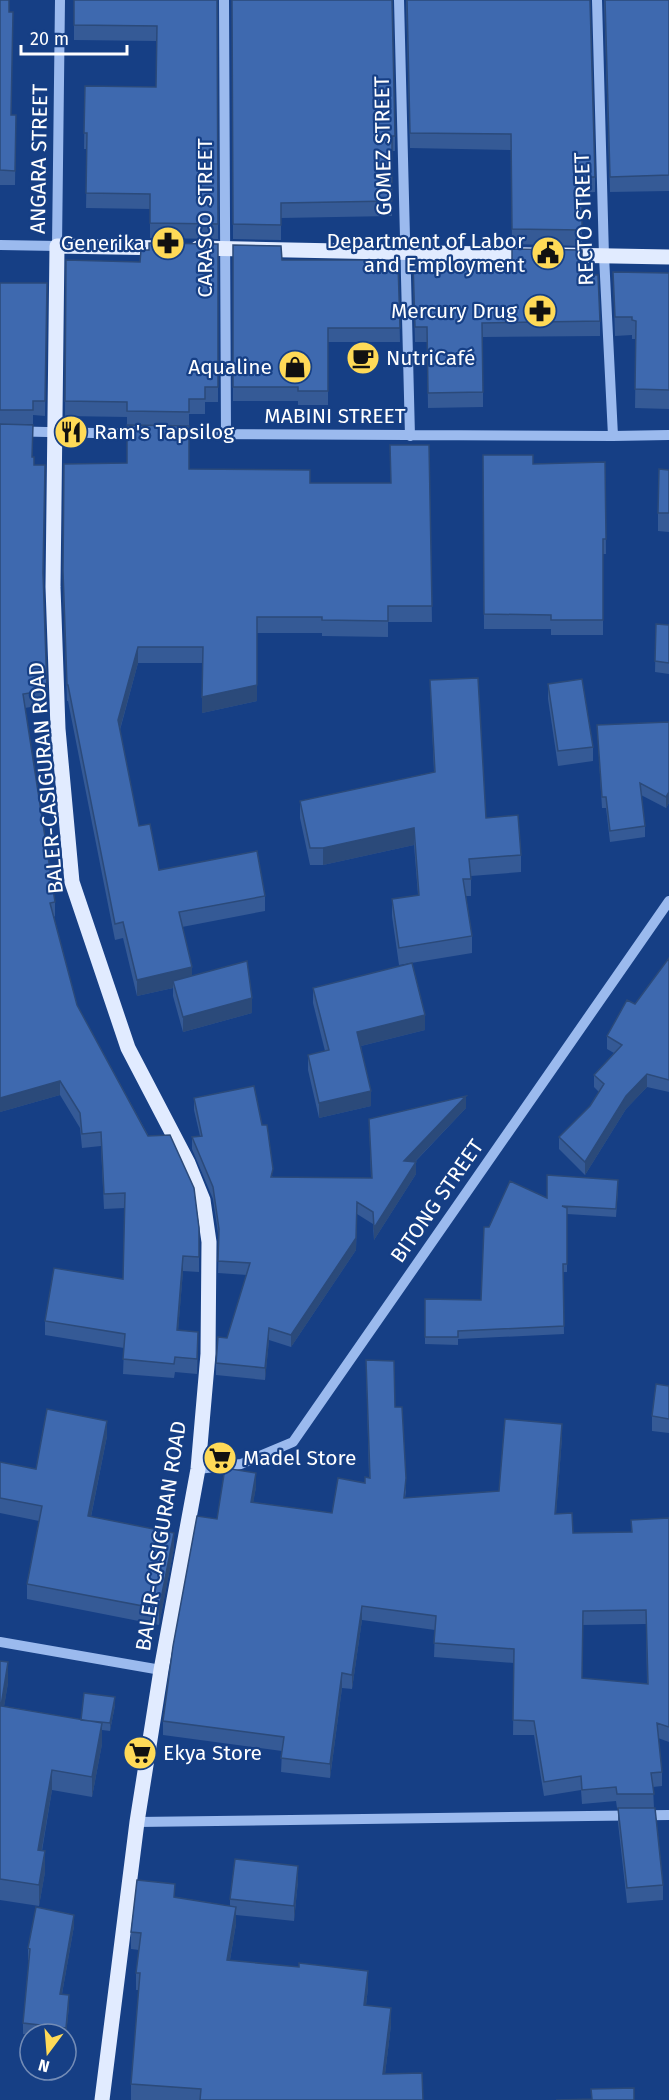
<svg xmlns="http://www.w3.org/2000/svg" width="669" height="2100" font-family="'Fira Sans',sans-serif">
<rect width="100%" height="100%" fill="#163f85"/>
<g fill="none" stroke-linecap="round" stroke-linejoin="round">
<path stroke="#9bbaee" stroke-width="10" d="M224,0L226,435
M399,0L410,436
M597,0L604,256L613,436
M0,245L57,246L60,0
M0,431L141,434
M174,434L613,436L669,435
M198,1469L241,1464L293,1442L669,901
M0,1642L161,1670
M137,1822L669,1815"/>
<path stroke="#e1ebff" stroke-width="15" d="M198,248L531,255
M561,255L669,257
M102,2100L137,1822L161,1670L198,1469L208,1354L209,1242L203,1200L188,1163L128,1048L72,882L58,729L53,587L57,246L168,248"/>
</g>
<path fill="#355a96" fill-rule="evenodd" d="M0,0L9,12L11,115H16L15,185H0Z
M74,0H217L218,239L150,238V209L86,208L87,149H84L85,86L156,87L157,41L74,40Z
M232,0L395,136V151H392V216L281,218V240L233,239Z
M406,0L595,177V192L582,193V246L512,244L511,150L410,148Z
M604,0H669V191L610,192Z
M218,244V402H205V414H189V469L310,483H391L429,445L432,622H388V637L322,636V633H257V701L202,713L203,663H138L120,730L139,826L159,870L265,896V911L182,927L192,975L252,1013L183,1032L173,996V988L137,996L123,938L115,940L68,701H67L63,587L64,464L127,463V417L65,416L66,260L140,262L149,250Z
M233,245L282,260L398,263L400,342H328V405H298V401H233Z
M582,271L588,275L600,321V336L483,337V407L428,408L427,342H415L413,277Z
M613,272L669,273V409L635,408L636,339H632V335L615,336Z
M0,283H47L45,416L33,415V424H10L32,457L34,465L43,576L47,704L25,708L55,902V916L54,917L77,1005L199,1228V1272L183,1271L178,1330L198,1347L197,1374L175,1372L174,1378L123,1374L124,1348L45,1335V1321L123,1279L125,1208L104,1209L101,1146L82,1148L80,1128L60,1095L0,1112Z
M483,455L533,464L605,462L606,554H603V635H551V629H484Z
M669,470V532L658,531V513Z
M656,624L669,625V674L655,672Z
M430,680L486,818L521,855V872L471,876V896H466L472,936V953L399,965L392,916V899L418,895L414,845L323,865H310L300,818V801L434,772Z
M548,684L593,747V761L558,766L548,699Z
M669,722V803L666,808L641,795L645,826V837L610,842L606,808H602L597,725Z
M669,958V1092L647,1087L626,1109L585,1175L559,1149V1137L590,1106L599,1092L594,1087V1075L614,1053L607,1049V1036L635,1004Z
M313,988L425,1030L361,1046L371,1106L319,1118L308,1070V1055L325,1051L313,1003Z
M194,1098L273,1177L371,1178L369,1119L466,1108L415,1162L416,1174L374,1240L373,1224L357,1214L356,1250L291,1347L269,1340L265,1380L216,1375V1363L227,1338L247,1275L218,1273L219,1240L213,1199L192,1149V1137L200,1136L194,1110Z
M618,1188L616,1217L567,1214V1272H563L564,1334L458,1339V1345L425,1344V1299L481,1300L489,1227L547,1198Z
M366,1360L395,1407L406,1492L405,1498L499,1491L562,1438L556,1514L573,1533L631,1532V1520L669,1518V1742L658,1738L662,1772V1786L653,1787L654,1808H617L616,1801L582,1804L581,1790L544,1796L534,1735H513L514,1663L434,1657L435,1630L362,1620L352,1689L342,1688L330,1778L281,1772L282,1751L163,1735V1721L217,1519L256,1487L253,1502L332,1513L365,1483L369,1478ZM646,1624L647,1684L582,1678L583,1625Z
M669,1386V1433L652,1431V1416Z
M107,1436L91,1517L174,1548L159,1625L27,1599V1584L39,1521L0,1513V1462L36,1469Z
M0,1661L8,1683L4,1706L81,1720L115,1705L110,1731L102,1730V1744L92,1797L52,1790L42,1851L45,1872L39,1906L0,1900Z
M618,1808L663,1885V1900L627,1903L618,1823Z
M298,1881L294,1921L236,1915V1924L230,1960L368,1988L366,2005L391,2025L385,2074L423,2100H131V2084L139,1990H136V1973L139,1950L131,1949V1932L175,1897L230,1906V1899Z
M74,1926L62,1994L69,2006L66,2035V2034H30V2035L23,2034V2023L29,1960H28V1948Z"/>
<path fill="#2b4a7a" d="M257,617V701L202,713V697Z
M138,647V663L118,736V720Z
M669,792V803L666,808V797Z
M414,828V845L323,865V848Z
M192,967V983L173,981V988L137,996V980Z
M252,998V1013L183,1032V1017Z
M425,1015V1030L357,1047V1032Z
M647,1074V1087L626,1109L585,1175V1162L626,1096Z
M60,1081V1095L0,1112V1098Z
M371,1091V1106L319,1118V1103Z
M466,1096V1108L404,1173V1161Z
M416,1162V1174L374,1240V1228Z
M357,1214L356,1250L291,1347V1335Z
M183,1256V1271L177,1345V1330Z
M269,1328V1340L265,1380V1368Z
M198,1332V1347L197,1374V1359Z
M107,1421V1436L88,1531V1516Z
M562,1424V1438L555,1528V1514Z
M256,1473V1487L251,1516V1502Z
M174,1533V1548L159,1625V1609Z
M362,1606V1620L352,1689V1675Z
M8,1662V1683L1,1726V1706Z
M342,1673V1688L330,1778V1764Z
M115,1697V1705L110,1731V1723Z
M102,1723V1744L92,1797V1777Z
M52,1770V1790L38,1871V1850Z
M45,1851V1872L39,1906V1885Z
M298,1866V1881L294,1921V1906Z
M236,1907V1924L227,1977V1960Z
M74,1915V1926L60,2005V1994Z
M368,1971V1988L364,2022V2005Z
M69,1995V2006L66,2035V2028Z
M391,2008V2025L383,2091V2074Z"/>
<path fill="#3e69af" stroke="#2b4a7a" stroke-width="1.5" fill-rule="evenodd" d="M0,0H9V12H13L11,115H16L15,171L0,170Z
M74,0H217L218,224L150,223V194L86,193L87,133H84L85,86L156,87L157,26L74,25Z
M232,0H392L395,136H392V201L281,203V225L233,224Z
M407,0H590L595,177H582V230L512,229L511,134L410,133Z
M605,0H669V175L610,177Z
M149,243L218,244V387H205V399H189V412L127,411V402L65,401L66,260L140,262L141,250H149Z
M233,245L281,246L282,260H381V263H398L400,328H328V391H298V387H233Z
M512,249L582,250V271H588V275H598L600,321L482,323L483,392L428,393L427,327H415L413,262L512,261Z
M613,272L669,273V390L635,389L636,321L632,320V317H615Z
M0,283H47L45,401H33V410H0Z
M0,424L33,425L32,457H34V465H45L43,573L47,690L23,694L55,902L50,903L77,1005L148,1136L170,1135L194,1188L199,1228V1257L183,1256L177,1330L198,1332L197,1359L175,1357L174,1364L123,1359L125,1334L45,1321L54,1268L123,1279L125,1193L104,1194L101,1132L82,1134L80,1113L60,1081L0,1098Z
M127,425L189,426V469L310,470V483H391L390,445H429L432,606H388V621L322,620V617H257V685L202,697L203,647H138L118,720L139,826L150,824L159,870L257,851L265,896L179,912L192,967L137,980L123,922L115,924L68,685H67L63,571L64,464L127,463Z
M483,455H533V464L605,462L606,539H603V620H551V615L484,614Z
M659,469L669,470V513H658Z
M656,624L669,625V663L655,661Z
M478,678L486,818L518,815L521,855L469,859L471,879H463L472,936L399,948L392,899L419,895L414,828L323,848H310L300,801L435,772L430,680Z
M582,679L593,747L558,751L548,684Z
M669,722V792L666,797L640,783L645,826L610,831L606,797H602L597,725Z
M669,958V1080L647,1074L626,1096L585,1162L559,1137L590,1106L604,1084L594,1075L622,1045L607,1036L627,1000L635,1004Z
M247,961L252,998L183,1017L173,981Z
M412,963L425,1015L357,1032L371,1091L319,1103L308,1055L329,1050L313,988Z
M254,1086L262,1125H267L273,1169L271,1177L372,1178L369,1119L466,1096L404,1161L416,1162L374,1228L373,1212L357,1202L356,1238L291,1335L269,1328L265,1368L216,1363L218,1337L227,1338L250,1263L218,1261L219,1229L213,1187L192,1137L202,1136L194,1098Z
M547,1175L618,1180L616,1209L562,1206L567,1208V1264H563L564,1326L458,1331V1337H425V1299L481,1300L484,1227H489L510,1181L547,1198Z
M366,1360L394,1361L395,1407H402L406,1478L404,1498L499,1491L505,1419L562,1424L555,1514L572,1513L573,1533L632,1532L631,1520L669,1518V1727L657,1723L662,1772L651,1773L654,1794H617L616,1787L582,1790L581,1776L544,1782L534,1721L513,1720L514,1649L434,1643L436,1616L362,1606L352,1675L342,1673L330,1764L281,1758L284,1737L163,1721L173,1646L197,1516L217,1519L225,1468L256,1473L251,1502L332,1513L338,1478L365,1483V1477L370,1478ZM646,1610L648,1684L582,1678L583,1611Z
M656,1384L669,1386V1419L652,1416Z
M47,1409L107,1421L88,1516L174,1533L159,1609L27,1584L42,1506L0,1498V1462L36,1469Z
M0,1661L8,1662L1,1706L102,1723L92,1777L52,1770L38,1850L45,1851L39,1885L0,1879Z
M84,1693L115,1697L110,1723L81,1720Z
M618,1808H655L663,1885L627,1888Z
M235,1859L298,1866L294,1906L230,1899Z
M137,1880L175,1884L174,1897L236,1907L227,1960L299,1967V1963L368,1971L364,2005L391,2008L383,2074L422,2073L423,2100H200L201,2089L131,2084L140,1973H136L141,1933L131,1932Z
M36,1907L74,1915L60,1994L69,1995L66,2028L23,2023L30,1949L28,1948Z
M634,2088V2100H556L592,2099L591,2089Z"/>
<defs>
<symbol id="pharmacy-disc" viewBox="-11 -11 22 22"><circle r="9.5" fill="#ffda57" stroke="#163f85"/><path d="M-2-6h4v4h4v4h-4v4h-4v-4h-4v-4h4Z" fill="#111"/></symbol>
<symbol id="civic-disc" viewBox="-11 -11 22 22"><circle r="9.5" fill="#ffda57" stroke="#163f85"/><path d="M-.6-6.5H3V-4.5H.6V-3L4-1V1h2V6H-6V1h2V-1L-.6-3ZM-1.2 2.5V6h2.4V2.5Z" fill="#111"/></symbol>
<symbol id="cafe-disc" viewBox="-11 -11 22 22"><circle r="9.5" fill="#ffda57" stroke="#163f85"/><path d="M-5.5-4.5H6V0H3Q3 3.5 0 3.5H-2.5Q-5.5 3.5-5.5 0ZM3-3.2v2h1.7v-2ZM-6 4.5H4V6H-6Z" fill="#111"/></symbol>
<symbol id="shop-disc" viewBox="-11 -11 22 22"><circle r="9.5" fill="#ffda57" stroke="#163f85"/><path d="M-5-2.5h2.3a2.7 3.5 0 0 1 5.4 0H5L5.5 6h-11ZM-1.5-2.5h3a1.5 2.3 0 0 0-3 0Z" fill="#111"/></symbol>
<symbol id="restaurant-disc" viewBox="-11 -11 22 22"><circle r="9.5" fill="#ffda57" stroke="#163f85"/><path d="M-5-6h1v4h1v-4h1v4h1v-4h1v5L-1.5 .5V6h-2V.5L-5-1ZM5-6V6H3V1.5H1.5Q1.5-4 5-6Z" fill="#111"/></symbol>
<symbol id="supermarket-disc" viewBox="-11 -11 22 22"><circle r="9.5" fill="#ffda57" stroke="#163f85"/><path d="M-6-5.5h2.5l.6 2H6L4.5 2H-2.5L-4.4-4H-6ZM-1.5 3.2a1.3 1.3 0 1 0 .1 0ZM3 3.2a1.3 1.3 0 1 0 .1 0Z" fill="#111"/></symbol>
</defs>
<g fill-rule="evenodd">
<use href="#pharmacy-disc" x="149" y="224" width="38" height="38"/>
<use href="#civic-disc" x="529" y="234" width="38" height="38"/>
<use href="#pharmacy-disc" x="521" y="292" width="38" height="38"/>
<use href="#cafe-disc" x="344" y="339" width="38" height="38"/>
<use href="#shop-disc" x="276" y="348" width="38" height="38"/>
<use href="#restaurant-disc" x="52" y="413" width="38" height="38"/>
<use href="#supermarket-disc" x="201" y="1439" width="38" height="38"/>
<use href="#supermarket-disc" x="121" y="1734" width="38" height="38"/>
</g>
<g text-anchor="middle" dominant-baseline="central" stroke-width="4.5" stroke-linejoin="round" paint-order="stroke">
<g font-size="21" fill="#fff" stroke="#163f85">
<text transform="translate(383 146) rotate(-91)">GOMEZ STREET</text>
<text transform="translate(39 159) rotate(-89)">ANGARA STREET</text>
<text transform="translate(205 218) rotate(-90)">CARASCO STREET</text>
<text transform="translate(584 219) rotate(-92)">RECTO STREET</text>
<text x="335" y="416">MABINI STREET</text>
<text transform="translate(46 778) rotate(-95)">BALER-CASIGURAN ROAD</text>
<text transform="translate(437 1201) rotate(-55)">BITONG STREET</text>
<text transform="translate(161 1536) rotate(-81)">BALER-CASIGURAN ROAD</text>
</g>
<g font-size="21" fill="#fff" stroke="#163f85" text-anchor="end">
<text x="525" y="241">Department of Labor<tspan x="525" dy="24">and Employment</tspan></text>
<text x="145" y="243">Generika</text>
<text x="517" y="311">Mercury Drug</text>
<text x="386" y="358" text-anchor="start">NutriCafé</text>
<text x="272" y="367">Aqualine</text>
<text x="94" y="432" text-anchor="start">Ram's Tapsilog</text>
<text x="243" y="1458" text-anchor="start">Madel Store</text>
<text x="163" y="1753" text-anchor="start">Ekya Store</text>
</g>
</g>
<g transform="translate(48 2052) rotate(196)"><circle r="28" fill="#163f85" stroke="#738cb6" stroke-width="1.5"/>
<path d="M0-4.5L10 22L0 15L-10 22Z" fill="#ffda57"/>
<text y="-9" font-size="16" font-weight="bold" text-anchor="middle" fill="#ffffff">N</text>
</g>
<path d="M21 45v9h106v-9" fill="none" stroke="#ffffff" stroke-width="3"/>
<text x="30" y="45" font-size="18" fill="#ffffff" stroke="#163f85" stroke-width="4.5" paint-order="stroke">20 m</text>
</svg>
